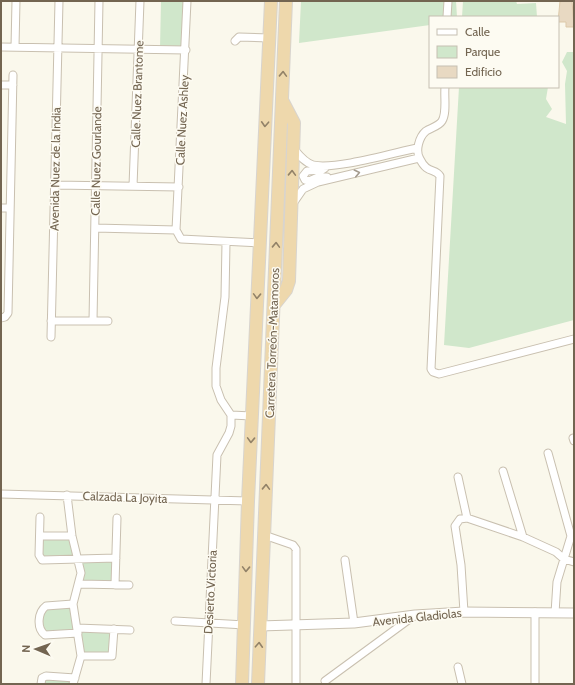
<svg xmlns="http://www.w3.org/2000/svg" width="575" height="685" font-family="Cabin,sans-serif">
<rect width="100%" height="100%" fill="#faf8ec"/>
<path fill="#d0e7cb" d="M161,1H184L183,48H160Z
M301,1H456L457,17H430V25L299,43Z
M463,1H516L517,4L536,3L537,17H462Z
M567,52H574V320L469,348L444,345L459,87H548L546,99L552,109L546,117L566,124L565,84L567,71L562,62Z
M71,537L76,558L43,559L40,538Z
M115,559L114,584L81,583L80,560Z
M72,605L76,632L46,634L41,625L43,609Z
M79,630L113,631L111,655H82Z
M44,678L73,679L72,684H43Z"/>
<path fill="#e8d9c2" stroke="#ddc9a9" d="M560,1H572L574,27H566V22H558Z"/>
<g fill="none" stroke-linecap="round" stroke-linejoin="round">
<defs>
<path id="minor" d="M187,1L176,230L181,239L260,243
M447,17L448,1
M235,41L239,37L269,38
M1,47L186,50
M15,47L16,1
M1,85H13
M445,87C444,97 447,113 442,121C439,126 431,128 426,131C419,137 415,151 420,159C427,174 435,168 440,176L431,369L433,372L439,374L574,339
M294,149C299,155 305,163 313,165C335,170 393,153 417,148
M325,168L322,170L307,171L303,176L305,180L309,181L318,177H327
M55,185L179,187
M133,186L140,1
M294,202L303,189L318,182L419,158
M1,208H10
M95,228L176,230
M1,318L5,317L8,313L13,75
M51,321H108
M93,321L99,1
M51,337L59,1
M231,415L252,416
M573,438L574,441
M548,453L571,536L557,582L555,613
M503,471L523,537
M458,477L467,518
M1,494L248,501
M67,495L72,536L81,573L73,604L81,656L73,684
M40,517L39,555L42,560L116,558
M264,535L293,545L296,549V684
M40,536H72
M345,560L354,623
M79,584L129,585
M115,585L117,518
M73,604L46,606C38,612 36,628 45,635L78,633
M464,612L461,565L455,526L460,519L467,518L523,537L556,552L564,559L574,562
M535,612V684
M175,621L245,625
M77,628L130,630
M81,656H112L114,629
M458,667L462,684
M325,681L415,615
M41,684L42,678L46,676L75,678
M206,684L217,455L229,433L231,426V415L221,400L216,386V368L225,297L226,243"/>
<path id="tertiary" d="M260,626L354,623L415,615L464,612L574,613"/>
<path id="trunk" d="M274,305L286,290L289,281L294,123L283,102
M242,684L248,501L271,1
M258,684L286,1"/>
</defs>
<use href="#minor" stroke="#c9c0b0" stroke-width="9"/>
<use href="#tertiary" stroke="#c9c0b0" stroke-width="11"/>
<use href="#trunk" stroke="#d8d4ce" stroke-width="14"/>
<use href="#minor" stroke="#fff" stroke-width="7"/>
<use href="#tertiary" stroke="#fff" stroke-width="9"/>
<use href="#trunk" stroke="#eed8ac" stroke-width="12"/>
</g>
<defs><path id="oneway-chevron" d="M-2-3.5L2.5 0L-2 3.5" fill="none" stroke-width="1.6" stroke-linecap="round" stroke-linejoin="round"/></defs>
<g stroke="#928268">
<use href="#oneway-chevron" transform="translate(283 74) rotate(-88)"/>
<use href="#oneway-chevron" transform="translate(265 124) rotate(93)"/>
<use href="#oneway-chevron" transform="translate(292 173) rotate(-88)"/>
<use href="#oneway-chevron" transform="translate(276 245) rotate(-88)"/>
<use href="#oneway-chevron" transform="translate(257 296) rotate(92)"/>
<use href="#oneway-chevron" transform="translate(251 440) rotate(92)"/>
<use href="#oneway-chevron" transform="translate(266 487) rotate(-88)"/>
<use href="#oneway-chevron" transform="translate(246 569) rotate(92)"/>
<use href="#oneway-chevron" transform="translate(259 645) rotate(-87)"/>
</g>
<use stroke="#a49b8e" href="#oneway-chevron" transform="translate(357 173) rotate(-13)"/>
<g text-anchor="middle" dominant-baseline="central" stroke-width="3" stroke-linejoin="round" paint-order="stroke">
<g font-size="12" fill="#736551" stroke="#fdfbf2">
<text transform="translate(137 94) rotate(-88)">Calle Nuez Brantome</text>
<text transform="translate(182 120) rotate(-87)">Calle Nuez Ashley</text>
<text transform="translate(96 161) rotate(-89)">Calle Nuez Gourlande</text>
<text transform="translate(55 169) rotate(-89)">Avenida Nuez de la India</text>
<text transform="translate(272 343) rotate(-88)">Carretera Torreón-Matamoros</text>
<text transform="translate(125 497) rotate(2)">Calzada La Joyita</text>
<text transform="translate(210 592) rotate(-87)">Desierto Victoria</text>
<text transform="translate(417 617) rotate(-6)">Avenida Gladiolas</text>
</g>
</g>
<rect width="575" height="685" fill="none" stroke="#736551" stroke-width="4"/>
<rect x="429" y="16" width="130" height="72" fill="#fdfbf2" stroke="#c6bfb2"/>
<rect x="437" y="29" width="20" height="6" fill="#ffffff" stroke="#c6bfb2"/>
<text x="465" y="36" font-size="12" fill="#736551">Calle</text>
<rect x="437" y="46" width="20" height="12" fill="#d0e7cb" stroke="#c6bfb2"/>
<text x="465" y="56" font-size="12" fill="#736551">Parque</text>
<rect x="437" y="66" width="20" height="12" fill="#e8d9c2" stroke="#c6bfb2"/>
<text x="465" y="76" font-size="12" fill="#736551">Edificio</text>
<g transform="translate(36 649) rotate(272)" stroke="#fdfbf2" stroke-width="3" paint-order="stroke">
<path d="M0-3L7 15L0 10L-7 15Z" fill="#736551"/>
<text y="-6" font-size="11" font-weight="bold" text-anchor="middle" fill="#736551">N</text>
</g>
</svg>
